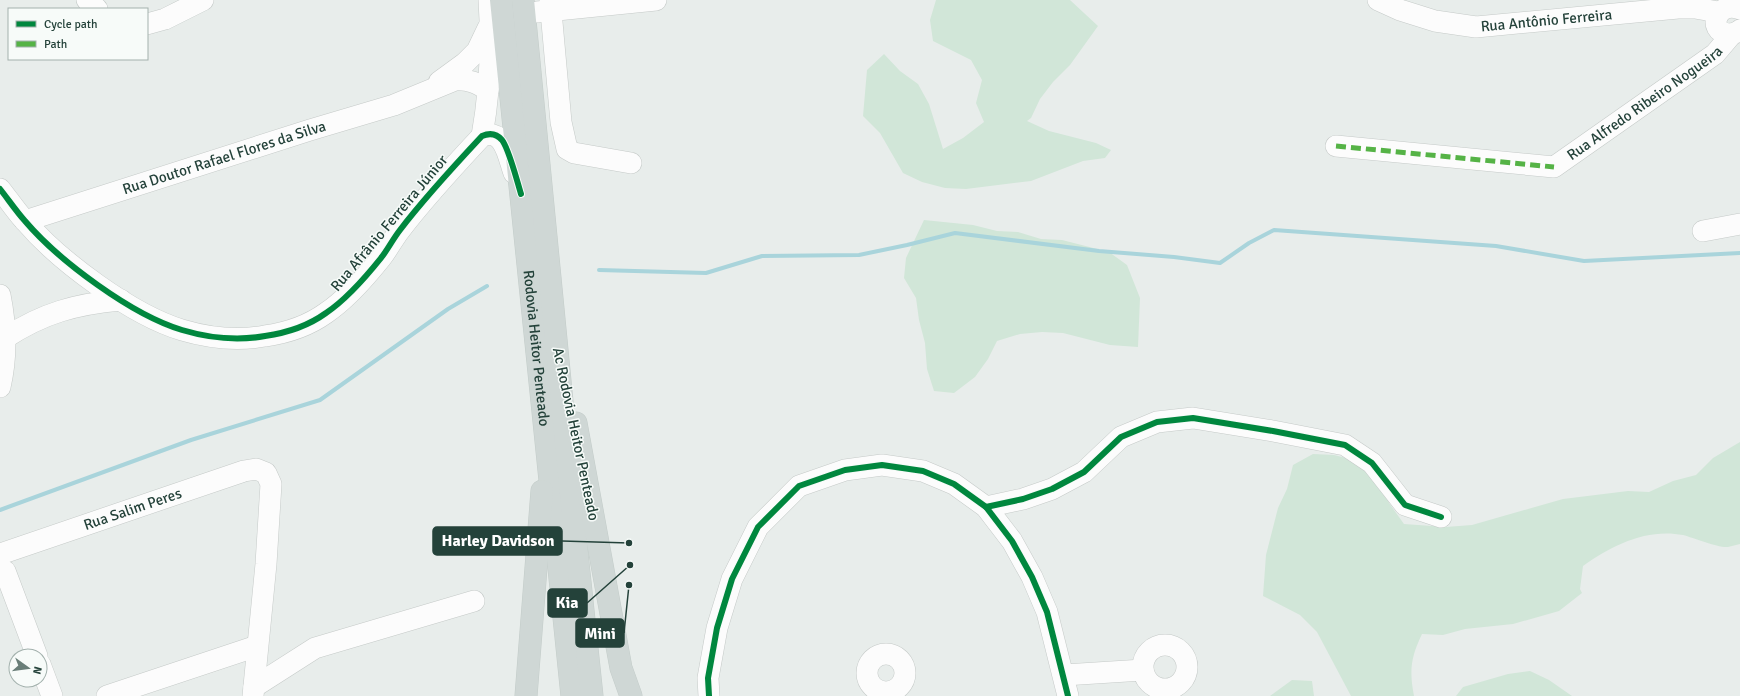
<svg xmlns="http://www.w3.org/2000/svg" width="1740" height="696" font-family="Signika,sans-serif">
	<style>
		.green { fill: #d1e6d8 }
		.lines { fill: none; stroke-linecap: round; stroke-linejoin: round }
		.stream { stroke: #a9d4db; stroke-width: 4 }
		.minor-casing { stroke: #c5cac8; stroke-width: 22 }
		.major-casing { stroke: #c3ccc9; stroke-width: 23 }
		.minor { stroke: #fcfcfc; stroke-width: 21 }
		.major { stroke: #cfd7d5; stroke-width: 22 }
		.quiet { stroke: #55b346; stroke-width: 5; stroke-dasharray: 10 5; stroke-linecap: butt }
		.cycleway-casing { stroke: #f7fbf9; stroke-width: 8 }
		.cycleway { stroke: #00873e; stroke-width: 6 }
		.labels { text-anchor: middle; stroke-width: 3; stroke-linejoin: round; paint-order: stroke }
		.street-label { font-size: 15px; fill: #24423a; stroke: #f7fbf9 }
		.leader { fill: none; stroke: #24423a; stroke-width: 1.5 }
		.callout-dot { fill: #24423a; stroke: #f7fbf9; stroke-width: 1.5 }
		.callout { fill: #24423a; stroke: #24423a; stroke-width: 1.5 }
		.callout-label { font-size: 16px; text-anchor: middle; font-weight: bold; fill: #fff }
	</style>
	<rect width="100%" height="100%" fill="#e8edeb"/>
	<g class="green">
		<path d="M936 0H1070L1098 26 1070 65 1053 82 1040 99 1031 118 1027 121 1049 131 1096 143 1111 150 1105 158 1083 161 1031 181 966 189 945 188 922 182 903 173 880 133 863 116 867 70 884 54 900 71 918 84 929 104 943 149 963 138 984 122 976 103 982 80 971 60 933 41 930 20Z"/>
		<path d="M924 220 973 225 997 231 1018 232 1041 239 1062 240 1109 252 1127 265 1140 298 1138 347 1110 345 1063 333 1042 332 1020 334 997 341 988 359 975 377 954 393 934 391 927 369 925 343 919 320 916 298 904 278 906 258Z"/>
		<path d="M1740 442V544C1736 545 1732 546 1728 547 1718 548 1694 538 1683 535 1647 528 1612 545 1583 566L1580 589 1582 593 1559 611 1513 624 1465 629 1443 635 1422 634C1411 657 1409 670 1414 696H1351L1317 632 1300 615 1263 596 1266 555 1278 508 1287 489 1293 465 1313 454 1334 455 1358 461 1382 480 1389 503 1404 524 1446 527 1472 525 1563 499 1628 491 1649 492 1673 481 1696 475 1713 458Z"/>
		<path d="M1530 671 1549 680 1572 696H1456L1463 687 1508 674Z"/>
		<path d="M1292 680 1312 681 1314 696H1270Z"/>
	</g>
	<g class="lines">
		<g class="stream">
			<path d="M599 270 706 273 762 256 859 255 907 245 955 233 1099 251 1174 257 1220 263 1249 243 1274 230 1496 246 1584 261 1740 253"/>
			<path d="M0 510 191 440 320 400 448 309 487 286"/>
		</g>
		<g class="minor-casing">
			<g id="minor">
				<path d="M87 0 97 9"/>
				<path d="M550 0 561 122 567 149 574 153 631 163"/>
				<path id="s1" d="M1378 0 1400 10 1435 21 1476 27 1678 8H1695L1718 12"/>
				<path d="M1740 9C1717 0 1706 31 1728 34 1733 34 1737 33 1740 30"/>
				<path d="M537 12 656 0"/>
				<path d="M147 24 165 19 203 0"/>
				<path d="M439 82 465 63 477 51 488 28"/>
				<path d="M482 136C490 91 492 45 489 0"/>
				<path id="s2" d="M1336 146 1554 167 1715 54 1732 34"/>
				<path d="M0 189C8 199 16 211 25 221 59 261 132 315 182 330 209 338 238 341 265 336 286 333 308 326 326 313 347 299 365 278 381 258 388 249 393 239 400 230 425 197 454 166 482 136 505 128 508 157 514 173"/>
				<path id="s3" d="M25 221 310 130 394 105 455 80C469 79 477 83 488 90"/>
				<path d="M1703 231 1740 224"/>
				<path d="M0 295C6 325 7 357 0 387"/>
				<path d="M5 338C43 313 76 304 121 300"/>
				<path d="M986 507 1023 499 1052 489 1084 472 1121 437 1157 422 1193 418 1273 431 1345 445 1372 463 1405 505 1441 517"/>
				<path id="s4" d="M0 554 244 471 256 469 266 473 271 484 266 564 253 696"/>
				<path d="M5 571 37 656"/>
				<circle cx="1165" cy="667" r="22"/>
				<circle cx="886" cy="673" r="19"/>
				<path d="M40 664 52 696"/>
				<path d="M1064 675 1143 670"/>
				<path d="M254 687 315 648 474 601"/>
				<path d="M107 696 257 646"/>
				<path d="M709 696 708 678 717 628 732 579 758 527 799 486 845 470 882 465 923 471 954 484 986 507 1012 541 1032 577 1047 612 1068 696"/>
			</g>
		</g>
		<g class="major-casing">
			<g id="major">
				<path id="s5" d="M501 0 572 696"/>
				<path d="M523 0 574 525 592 696"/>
				<path d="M576 423 621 668 631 696"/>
				<path d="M526 696 542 491"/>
			</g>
		</g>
		<use href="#minor" class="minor"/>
		<use href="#major" class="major"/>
		<path class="quiet" d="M1336 146 1554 167"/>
		<g class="cycleway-casing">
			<g id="cycleway">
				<path d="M0 189C8 199 16 211 25 221 59 261 132 315 182 330 209 338 238 341 265 336 286 333 308 326 326 313 347 299 365 278 381 258 388 249 393 239 400 230 425 197 454 166 482 136 489 133 496 133 502 140 509 149 517 181 521 194"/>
				<path d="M986 507 1023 499 1052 489 1084 472 1121 437 1157 422 1193 418 1273 431 1345 445 1372 463 1405 505 1441 517"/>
				<path d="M709 696 708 678 717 628 732 579 758 527 799 486 845 470 882 465 923 471 954 484 986 507 1012 541 1032 577 1047 612 1068 696"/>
			</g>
		</g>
		<use href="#cycleway" class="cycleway"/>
	</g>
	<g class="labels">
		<g class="street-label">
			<text dy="5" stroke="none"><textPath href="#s1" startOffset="173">Rua Antônio Ferreira</textPath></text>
			<text dy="5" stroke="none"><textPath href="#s2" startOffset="330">Rua Alfredo Ribeiro Nogueira</textPath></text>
			<text dy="5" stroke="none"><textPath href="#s3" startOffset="209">Rua Doutor Rafael Flores da Silva</textPath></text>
			<text transform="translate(389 223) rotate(-50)" y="5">Rua Afrânio Ferreira Júnior</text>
			<text dy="5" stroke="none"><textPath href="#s5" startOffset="350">Rodovia Heitor Penteado</textPath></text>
			<text transform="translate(576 434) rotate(78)" y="5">Ac Rodovia Heitor Penteado</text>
			<text dy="5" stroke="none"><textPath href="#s4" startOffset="140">Rua Salim Peres</textPath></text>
		</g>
	</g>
	<path class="leader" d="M629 543L562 541M630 565L587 603M629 585L624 633"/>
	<g class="callout-dot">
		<circle cx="629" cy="543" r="4"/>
		<circle cx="630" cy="565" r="4"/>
		<circle cx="629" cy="585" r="4"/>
	</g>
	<g class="callout">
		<rect x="433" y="527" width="129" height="28" rx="4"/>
		<rect x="548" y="589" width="39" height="28" rx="4"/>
		<rect x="576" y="619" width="48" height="28" rx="4"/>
	</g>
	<g class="callout-label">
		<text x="498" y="546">Harley Davidson</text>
		<text x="567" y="608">Kia</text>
		<text x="600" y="639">Mini</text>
	</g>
	<rect x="8" y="8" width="140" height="52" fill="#f7fbf9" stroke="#a3b1ad"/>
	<rect x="16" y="21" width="20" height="6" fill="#00873e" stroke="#a3b1ad"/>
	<text x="44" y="28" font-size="12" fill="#24423a">Cycle path</text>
	<rect x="16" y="41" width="20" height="6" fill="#55b346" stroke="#a3b1ad"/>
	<text x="44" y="48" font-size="12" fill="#24423a">Path</text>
	<g transform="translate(28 668) rotate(104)"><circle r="19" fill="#f7fbf9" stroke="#a3b1ad"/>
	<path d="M0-3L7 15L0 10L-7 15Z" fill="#697e78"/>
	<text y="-6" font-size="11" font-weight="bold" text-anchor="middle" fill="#24423a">N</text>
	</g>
</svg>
